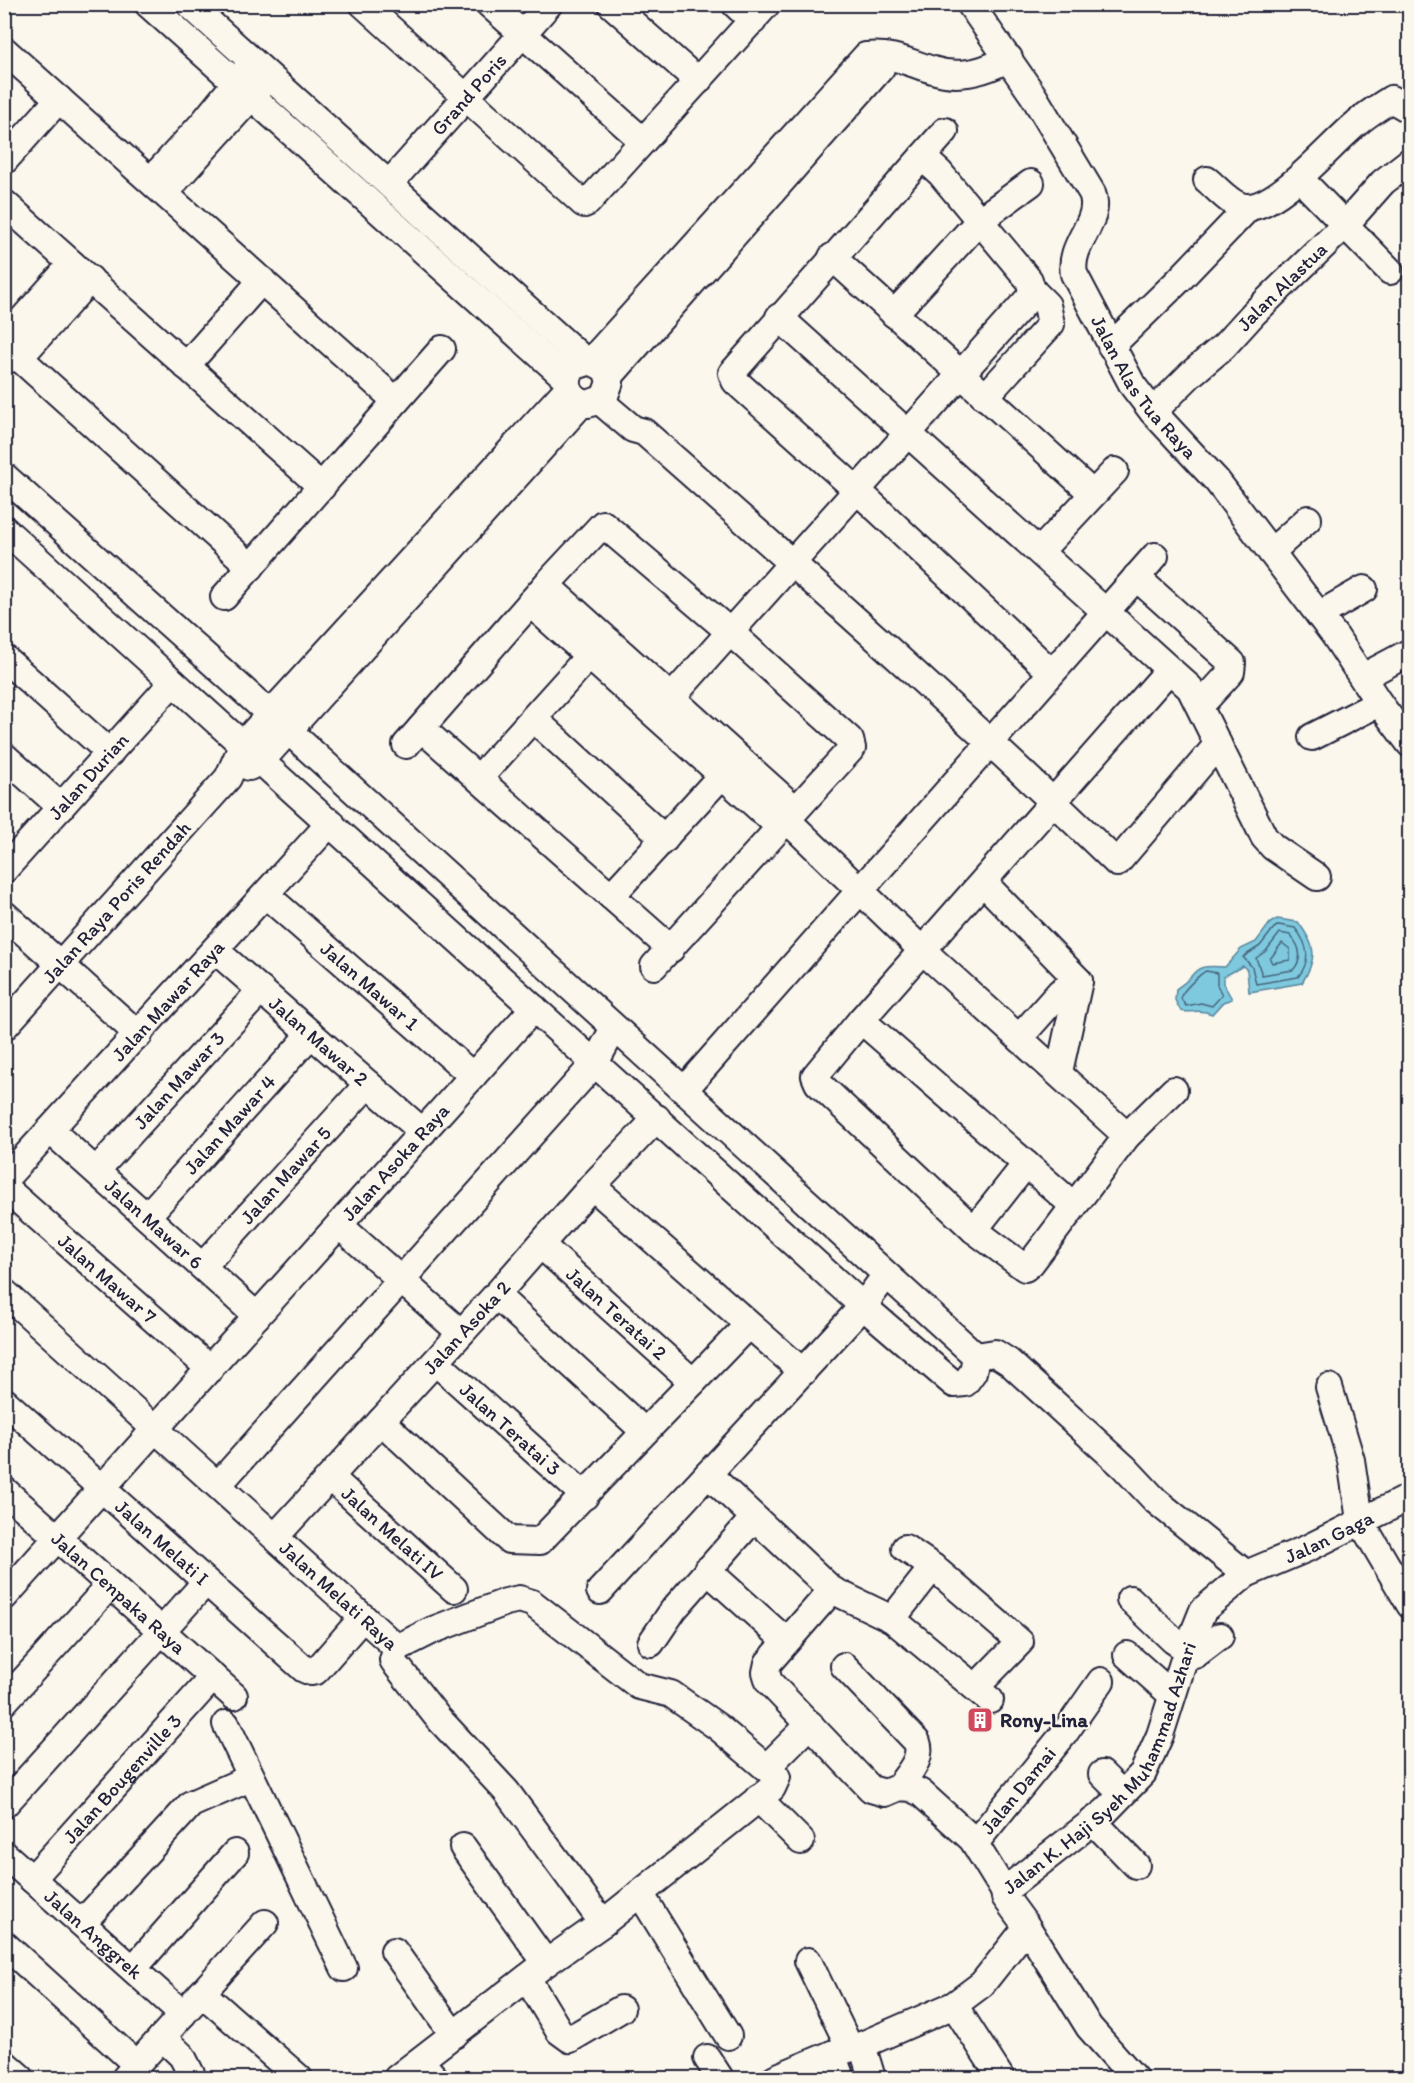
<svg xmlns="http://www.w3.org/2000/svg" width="1414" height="2083" font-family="Itim,sans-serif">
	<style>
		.water { fill: #7ec9de; stroke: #59869d; stroke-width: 1.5 }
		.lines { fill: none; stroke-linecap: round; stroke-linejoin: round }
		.shore { stroke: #47657c; stroke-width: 1.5 }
		.minor-casing { stroke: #22223b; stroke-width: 30 }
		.minor { stroke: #fbf7ec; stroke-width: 26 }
		.labels { text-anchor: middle; stroke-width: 4.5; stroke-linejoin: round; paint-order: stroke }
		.street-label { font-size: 20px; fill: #22223b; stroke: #fbf7ec }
		.poi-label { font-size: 20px; font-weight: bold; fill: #22223b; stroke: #fbf7ec; text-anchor: start }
	</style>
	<rect width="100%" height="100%" fill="#fbf7ec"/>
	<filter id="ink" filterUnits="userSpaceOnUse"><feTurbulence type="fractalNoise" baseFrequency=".0167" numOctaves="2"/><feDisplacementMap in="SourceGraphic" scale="12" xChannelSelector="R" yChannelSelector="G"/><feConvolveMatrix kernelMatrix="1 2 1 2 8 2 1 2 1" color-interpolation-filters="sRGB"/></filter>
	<g filter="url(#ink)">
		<path class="water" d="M1277 919 1298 922C1316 946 1318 957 1302 983L1249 992 1247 970 1243 966 1223 977V983L1232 999 1223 1002 1212 1014C1199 1008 1193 1014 1181 1011L1175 1000 1176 989C1201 973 1188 964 1225 967L1241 949 1256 942 1270 923Z"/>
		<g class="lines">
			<g class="shore">
				<path d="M1279 925 1295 928C1308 944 1312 960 1298 977L1256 984 1252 967 1243 957 1260 946 1274 928Z"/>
				<path d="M1280 933 1290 935C1300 946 1304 958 1293 970L1262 975 1256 958 1266 951Z"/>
				<path d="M1282 943 1290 949V960L1272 963 1270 959Z"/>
				<path d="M1206 971 1217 973V985L1222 995 1212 1006 1201 1003 1186 1006C1184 1003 1181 1000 1181 997 1181 992 1201 973 1206 971Z"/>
			</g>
			<g class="minor-casing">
				<g id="minor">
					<path d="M148 4 567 379"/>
					<path d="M189 4 585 361"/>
					<path d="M363 4 584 204 588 202 767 4"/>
					<path d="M489 4 643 141"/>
					<path d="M611 4 698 81"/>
					<path d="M735 4 753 21"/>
					<path id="s1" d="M970 4 1033 95 1092 193C1103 221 1068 243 1074 274L1133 386 1153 412 1217 481 1335 636 1379 703 1410 744"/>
					<path d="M4 50 396 401"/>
					<path d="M945 131 732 373 735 381 858 491 1051 672"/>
					<path d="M4 161 59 99"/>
					<path d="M151 180 203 123 247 69"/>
					<path d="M1207 180C1218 189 1233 208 1248 207 1280 206 1331 144 1357 123 1367 114 1379 107 1391 99L1410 110"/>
					<path id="s2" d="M389 184 549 4"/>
					<path d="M1310 189 1390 271"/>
					<path d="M165 192 263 84"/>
					<path d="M4 203 322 487"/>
					<path d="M832 257 1093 494"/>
					<path d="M894 314 980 220 1031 183"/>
					<path d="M779 317 1190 688 1264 837 1273 847 1317 877"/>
					<path d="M4 340 72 264"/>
					<path d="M4 344 251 567"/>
					<path d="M1111 346 1179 280 1248 208"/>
					<path d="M4 360 20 357 90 279"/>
					<path d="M591 361 606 369 610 382 604 398 588 404C569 401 562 383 573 367L591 361 866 56C893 53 909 63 933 70 959 79 986 71 1009 58"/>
					<path d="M186 366 262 280"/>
					<path d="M610 376 881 68 878 58"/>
					<path d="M985 397 1051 324 1047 305 1032 290"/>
					<path d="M600 401 633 429 644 432C804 573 964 714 1117 863L1218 744"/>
					<path id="s3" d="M1153 412 1191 374 1224 346 1254 313 1345 225 1383 182 1410 161"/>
					<path d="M4 476 270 714 976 1356"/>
					<path d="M4 529 863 1306 954 1384 965 1383 973 1372 976 1356"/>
					<path d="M1041 550 1115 471"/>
					<path d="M1271 552 1308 519"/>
					<path d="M1136 577 1232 663 1231 672 1200 706"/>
					<path d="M546 585 795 809"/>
					<path d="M224 597 442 349"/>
					<path d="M530 603 779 826"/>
					<path d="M1319 615 1364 589"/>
					<path d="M4 658 110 753"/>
					<path d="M1169 670 861 1020 815 1076 818 1083 974 1230 1025 1268 1031 1263 1127 1136 1174 1090"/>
					<path d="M1363 677 1410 652"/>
					<path d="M672 697 1029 298 1032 290 1029 280 940 173 922 157"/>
					<path d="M534 719 665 839"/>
					<path d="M421 728 671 949"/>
					<path d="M1312 737 1379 703"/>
					<path d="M406 745 546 585 603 524 730 632 850 740 852 748 654 966"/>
					<path d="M4 756 61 807"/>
					<path d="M249 767 262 760 582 403"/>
					<path d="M479 778 589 656"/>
					<path d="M786 819 923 951 1127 1136"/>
					<path id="s4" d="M4 870 173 682"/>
					<path d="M983 882 1079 981 1059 1072"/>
					<path id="s5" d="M266 895 473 1076"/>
					<path d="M611 896 722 775"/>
					<path d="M4 914 139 1035"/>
					<path id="s6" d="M215 950 423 1132"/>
					<path d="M861 1020 1073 1205"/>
					<path id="s7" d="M4 1027 228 778 243 744 568 388"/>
					<path d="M1020 1037 1060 992 1079 981"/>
					<path d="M684 1090 1155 556"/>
					<path id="s8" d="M50 1130 257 1316"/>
					<path id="s9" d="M96 1171 261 990"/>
					<path id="s10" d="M4 1180 331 822"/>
					<path d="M592 1186 803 1372"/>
					<path id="s11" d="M4 1187 210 1369"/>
					<path id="s12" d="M148 1215 311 1034"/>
					<path d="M340 1226 461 1333"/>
					<path d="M974 1230 1026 1164"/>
					<path id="s13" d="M541 1245 693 1382"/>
					<path id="s14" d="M203 1266 368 1084"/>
					<path id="s15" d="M4 1292 397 1648"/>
					<path d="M496 1295 644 1431"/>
					<path d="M976 1356 995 1353 1009 1362 1124 1467 1156 1501 1246 1574"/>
					<path id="s16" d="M436 1362 585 1496"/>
					<path d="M1329 1387 1351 1460 1360 1520 1410 1605"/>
					<path id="s17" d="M4 1401 304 1669 311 1672 316 1671 363 1617"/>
					<path d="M381 1421 509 1540 540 1541 748 1325"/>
					<path d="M708 1474 832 1590 892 1619 990 1700"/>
					<path id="s18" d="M330 1477 454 1589"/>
					<path d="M218 1485 595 1063 614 1028"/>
					<path id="s19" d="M4 1490 234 1696"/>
					<path id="s20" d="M275 1537 496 1295 592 1186 657 1118"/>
					<path d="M905 1548 933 1567 1020 1642 976 1687"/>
					<path d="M707 1570 786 1641"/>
					<path d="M832 1590 768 1663 766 1672 769 1682 871 1789 885 1793 899 1787 911 1788 921 1793 972 1839 1004 1891"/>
					<path d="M600 1591 863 1306 886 1275"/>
					<path id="s21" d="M4 1597 534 1008"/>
					<path d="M1130 1599 1173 1640 1195 1655 1220 1636"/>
					<path d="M892 1619 933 1567"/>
					<path d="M651 1643 674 1609 753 1519"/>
					<path d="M397 1648 433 1630 506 1602 519 1599 532 1603 639 1686 671 1694 718 1727 777 1777 772 1788 603 1923 546 1963 397 2078"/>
					<path d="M397 1648 393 1660 397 1666 438 1718 506 1791 603 1923"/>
					<path d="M1127 1655 1172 1695"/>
					<path d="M844 1666 917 1742C923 1759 909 1772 899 1787"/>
					<path d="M4 1702 110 1585"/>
					<path d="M226 1724 344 1968"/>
					<path d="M767 1767 810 1724"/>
					<path d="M1102 1774 1122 1794"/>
					<path d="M758 1798 801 1841"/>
					<path d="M4 1805 205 1583"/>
					<path d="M1093 1821 1136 1865"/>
					<path id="s22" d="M975 1843 1064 1734 1101 1681"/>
					<path d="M463 1847 546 1963"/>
					<path id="s23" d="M4 1854 183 2014"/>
					<path id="s24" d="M32 1879 213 1677"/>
					<path d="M640 1893 728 2036"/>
					<path d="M82 1923 191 1804 250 1778"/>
					<path d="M1027 1927 1089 2027 1134 2078"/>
					<path d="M4 1944 137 2065"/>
					<path d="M394 1951 454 2035"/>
					<path d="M808 1961 850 2048"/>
					<path d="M133 1969 235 1853"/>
					<path d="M527 1978 559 2031 570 2039 621 2009"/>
					<path d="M202 1993 299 2078"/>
					<path d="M954 2005 1001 2078"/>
					<path d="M162 2037 182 2056 193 2078"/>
					<path d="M862 2045 872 2078"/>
					<path d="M832 2054 841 2078"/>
					<path d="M707 2058 720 2078"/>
					<path d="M420 2061 435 2078"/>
					<path d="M4 2063 21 2078"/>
					<path d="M125 2078 265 1923"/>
					<path id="s25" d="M775 2078 832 2054 862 2045 954 2005 982 1984 1027 1927 1005 1897 1004 1891 1106 1811 1143 1773 1160 1735 1187 1650 1203 1610 1246 1574 1308 1548 1410 1497"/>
				</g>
			</g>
			<use href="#minor" class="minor"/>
		</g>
	</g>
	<defs>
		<g id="building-square" transform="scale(1.35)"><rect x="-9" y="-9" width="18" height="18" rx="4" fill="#d1495b" stroke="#fbf7ec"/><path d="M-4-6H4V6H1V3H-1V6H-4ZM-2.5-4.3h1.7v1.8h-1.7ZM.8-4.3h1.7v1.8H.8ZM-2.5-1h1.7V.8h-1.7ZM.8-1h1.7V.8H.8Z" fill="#fff"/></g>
	</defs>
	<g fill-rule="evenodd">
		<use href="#building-square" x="980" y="1720"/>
	</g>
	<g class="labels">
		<g class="street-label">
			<text dy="7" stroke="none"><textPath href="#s2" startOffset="120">Grand Poris</textPath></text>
			<text dy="7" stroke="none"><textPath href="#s3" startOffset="180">Jalan Alastua</textPath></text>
			<text dy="7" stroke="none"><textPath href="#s1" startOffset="444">Jalan Alas Tua Raya</textPath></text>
			<text dy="7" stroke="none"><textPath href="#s4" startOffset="126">Jalan Durian</textPath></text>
			<text dy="7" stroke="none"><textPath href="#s7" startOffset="168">Jalan Raya Poris Rendah</textPath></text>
			<text dy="7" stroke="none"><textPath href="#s5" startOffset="138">Jalan Mawar 1</textPath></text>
			<text dy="7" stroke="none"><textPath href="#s10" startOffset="243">Jalan Mawar Raya</textPath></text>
			<text dy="7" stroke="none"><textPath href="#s6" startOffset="138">Jalan Mawar 2</textPath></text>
			<text dy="7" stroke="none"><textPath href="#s9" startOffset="123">Jalan Mawar 3</textPath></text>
			<text dy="7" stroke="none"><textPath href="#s12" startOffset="122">Jalan Mawar 4</textPath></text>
			<text dy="7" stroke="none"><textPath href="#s21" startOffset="585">Jalan Asoka Raya</textPath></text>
			<text dy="7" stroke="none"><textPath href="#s14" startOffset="123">Jalan Mawar 5</textPath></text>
			<text dy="7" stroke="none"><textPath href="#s8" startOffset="140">Jalan Mawar 6</textPath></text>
			<text dy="7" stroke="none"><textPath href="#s11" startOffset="138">Jalan Mawar 7</textPath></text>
			<text dy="7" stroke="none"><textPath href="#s13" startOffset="102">Jalan Teratai 2</textPath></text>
			<text dy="7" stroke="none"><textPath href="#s20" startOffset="284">Jalan Asoka 2</textPath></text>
			<text dy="7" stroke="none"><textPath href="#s16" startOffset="100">Jalan Teratai 3</textPath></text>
			<text dy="7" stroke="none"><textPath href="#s18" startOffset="84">Jalan Melati IV</textPath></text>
			<text dy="7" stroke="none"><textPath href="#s25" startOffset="848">Jalan Gaga</textPath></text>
			<text dy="7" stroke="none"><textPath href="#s17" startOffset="212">Jalan Melati I</textPath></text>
			<text dy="7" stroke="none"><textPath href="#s15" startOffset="452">Jalan Melati Raya</textPath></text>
			<text dy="7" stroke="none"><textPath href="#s19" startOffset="154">Jalan Cenpaka Raya</textPath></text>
			<text dy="7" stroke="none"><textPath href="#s25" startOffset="506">Jalan K. Haji Syeh Muhammad Azhari</textPath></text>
			<text dy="7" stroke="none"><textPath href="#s24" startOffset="135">Jalan Bougenville 3</textPath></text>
			<text dy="7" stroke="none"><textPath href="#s22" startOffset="68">Jalan Damai</textPath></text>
			<text dy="7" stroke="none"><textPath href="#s23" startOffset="120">Jalan Anggrek</textPath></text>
		</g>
		<g class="poi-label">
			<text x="1000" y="1727">Rony-Lina</text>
		</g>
	</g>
	<rect width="1414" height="2083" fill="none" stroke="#fbf7ec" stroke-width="24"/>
	<rect x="12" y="12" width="1390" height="2059" fill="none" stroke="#22223b" stroke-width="2" filter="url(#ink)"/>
</svg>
